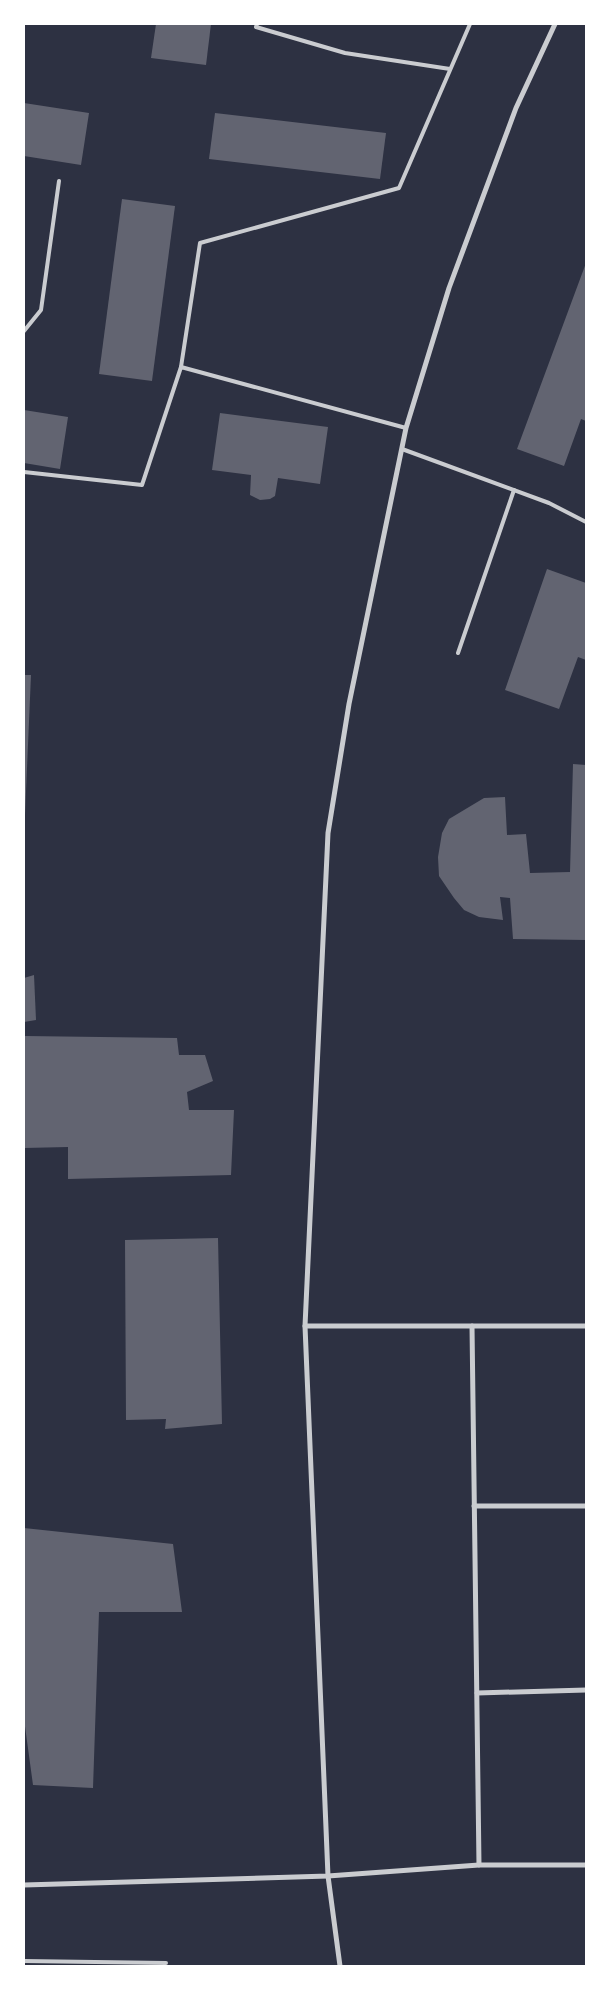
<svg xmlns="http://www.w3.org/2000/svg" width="610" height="1990" font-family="Ubuntu,sans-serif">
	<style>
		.building { fill: #626471 }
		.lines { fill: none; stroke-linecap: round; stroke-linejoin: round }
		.service { stroke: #caccd0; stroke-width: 4 }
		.minor { stroke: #caccd0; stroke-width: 5 }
	</style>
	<rect width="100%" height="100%" fill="#2d3142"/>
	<g class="building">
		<path d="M156 24H211L206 65 151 58Z"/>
		<path d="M24 103 89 113 81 165 24 156Z"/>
		<path d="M215 113 386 133 380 179 209 159Z"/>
		<path d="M122 199 175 206 152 381 99 374Z"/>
		<path d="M586 263V421L581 419 564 466 517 449Z"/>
		<path d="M24 410 68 417 60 469 24 463Z"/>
		<path d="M220 413 328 427 320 484 278 478 275 496 270 499 260 500 250 495 251 475 212 470Z"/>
		<path d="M547 569 586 583 585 638 586 639V660L578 657 559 709 505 690Z"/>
		<path d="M24 675H31L25 815H24Z"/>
		<path d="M573 764 586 765V940L513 939 510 898 500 897 503 920 479 917 464 910 454 898 439 876 438 857 442 833 449 819 484 798 505 797 507 835 526 834 530 873 570 872Z"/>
		<path d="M34 975 36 1020 24 1022V978Z"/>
		<path d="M25 1036 177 1038 179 1055H205L213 1081 187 1092 189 1110H234L231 1175 68 1179V1147L24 1148Z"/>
		<path d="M218 1238 222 1424 165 1429 166 1419 126 1420 125 1240Z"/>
		<path d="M24 1528 173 1544 182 1612H99L93 1788 33 1785 24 1719Z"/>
	</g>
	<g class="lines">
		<g class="service">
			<path d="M257 24 256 27 345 53 450 69"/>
			<path d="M24 331 41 310 59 181"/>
			<path d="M181 367 200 243 399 188 470 24"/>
			<path d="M402 449 549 503 586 522"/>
			<path d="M24 472 142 485 181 367 406 428"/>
			<path d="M458 653 514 490"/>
			<path d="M24 1961 166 1963"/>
		</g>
		<g class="minor">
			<path d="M305 1326H586"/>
			<path d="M472 1326 479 1865"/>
			<path d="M474 1506H586"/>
			<path d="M477 1693 586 1690"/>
			<path d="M24 1885 328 1876 479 1865H586"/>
			<path d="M340 1966 328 1876 305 1326 328 833 349 704 406 428 449 288 516 108 555 24"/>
		</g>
	</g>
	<rect width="610" height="1990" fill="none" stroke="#ffffff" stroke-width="50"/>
</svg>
